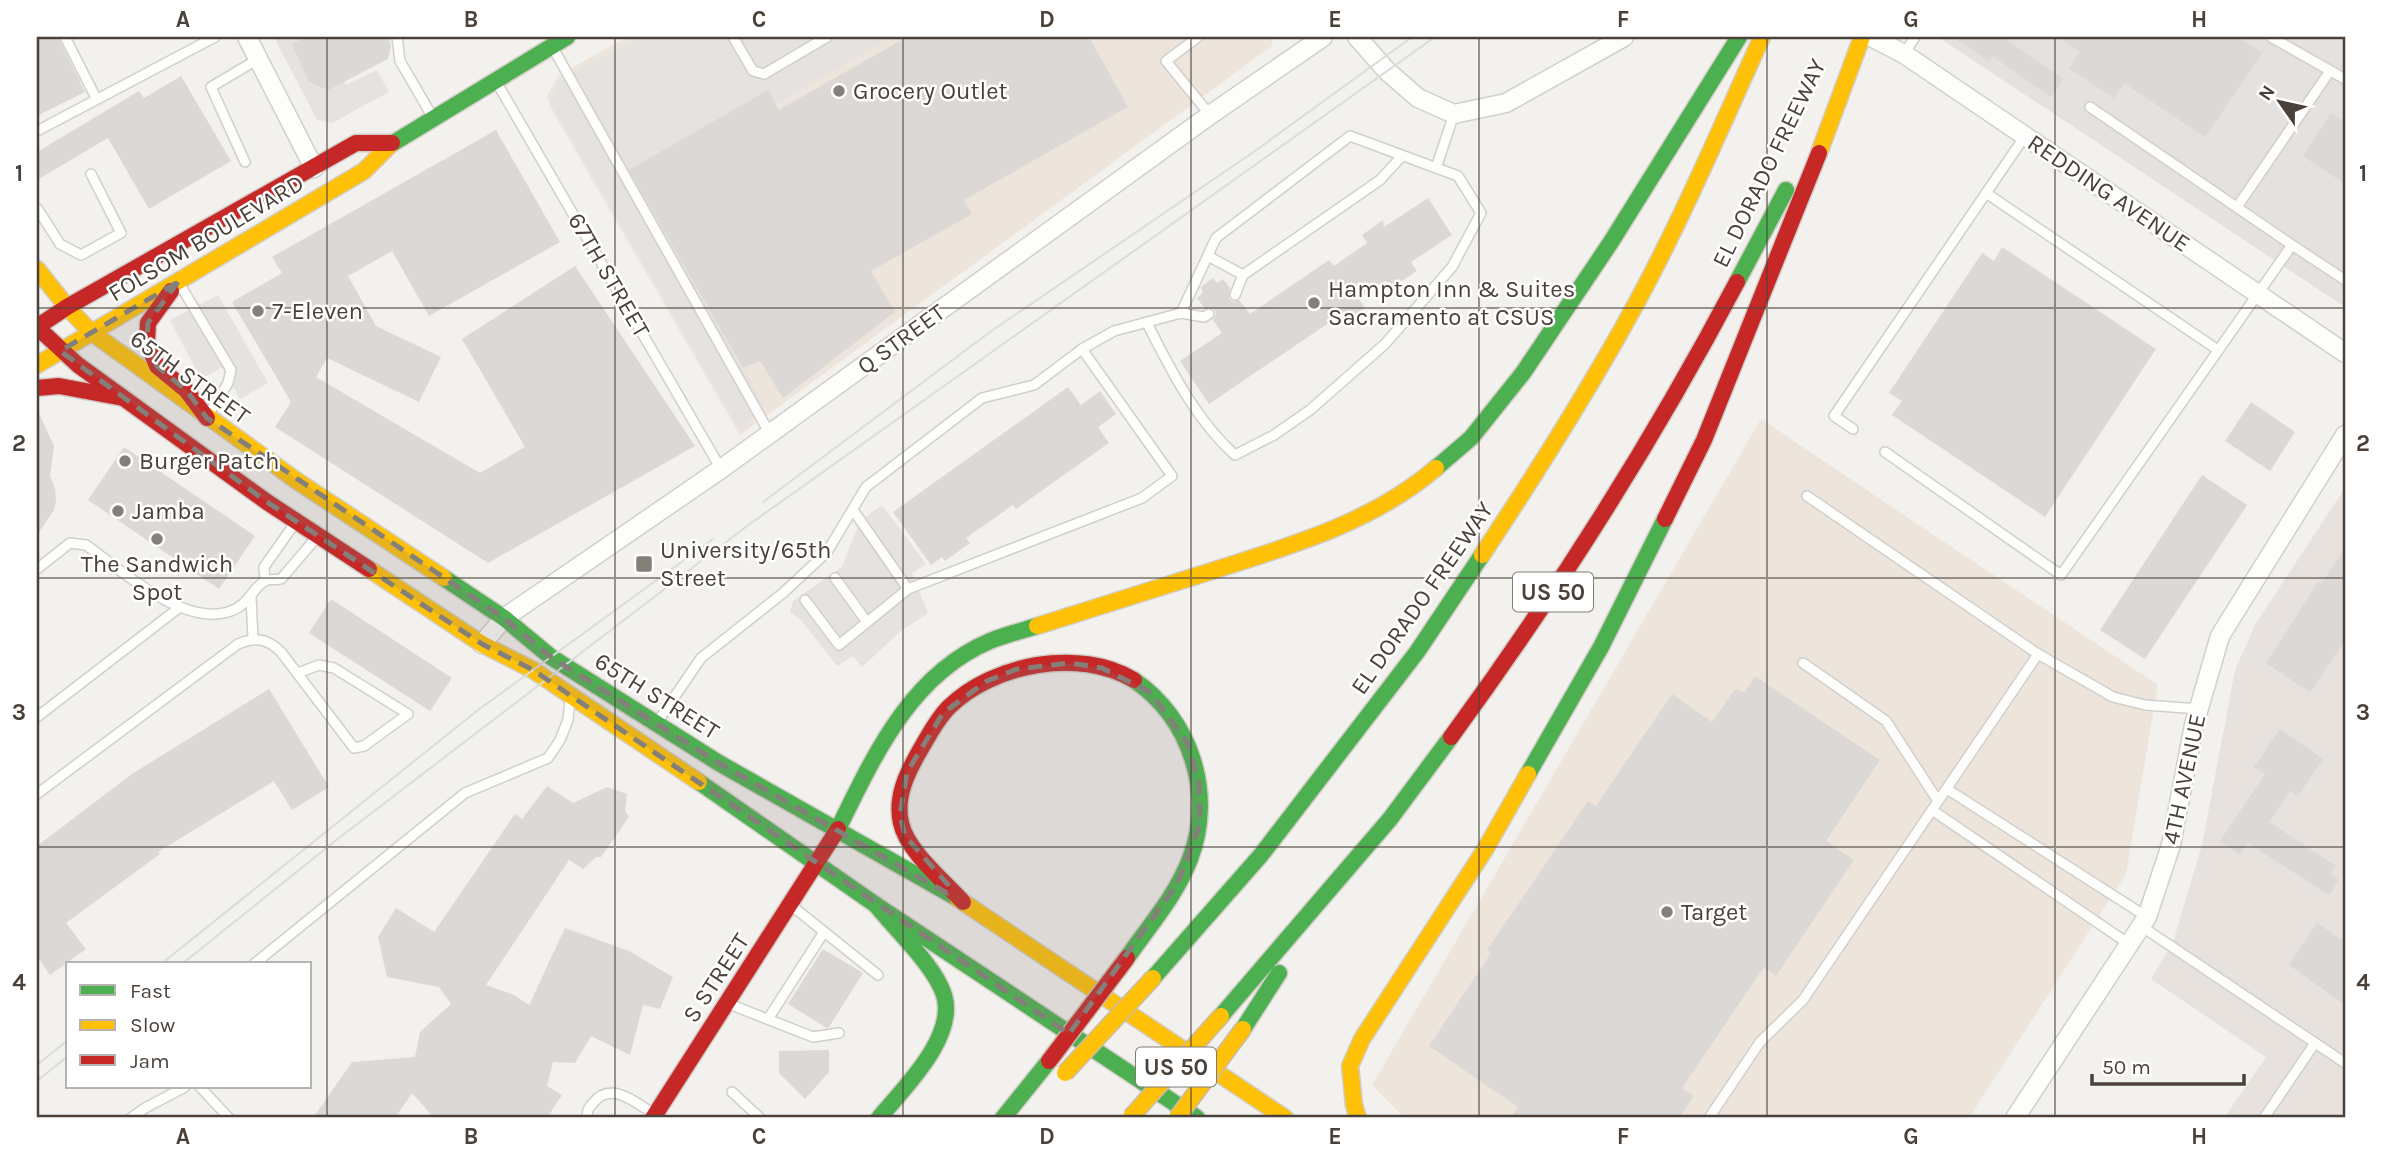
<svg xmlns="http://www.w3.org/2000/svg" width="2382" height="1155" font-family="Karla,sans-serif">
	<style>
		.residential { fill: #e7e2dd }
		.commercial { fill: #ede5dc }
		.industrial { fill: #e5e1de }
		.parking { fill: #e5e2df }
		.building { fill: #dbd8d5 }
		.lines { fill: none; stroke-linecap: round; stroke-linejoin: round }
		.lane-casing { stroke: #d1cfcc; stroke-width: 12 }
		.street-casing { stroke: #d1cfcc; stroke-width: 21 }
		.fast-casing { stroke: #d2cdc6; stroke-width: 19 }
		.slow-casing { stroke: #d2cdc6; stroke-width: 19 }
		.jam-casing { stroke: #d2cdc6; stroke-width: 19 }
		.lane { stroke: #fdfdfc; stroke-width: 9 }
		.street { stroke: #fdfdfc; stroke-width: 18 }
		.fast { stroke: #4caf50; stroke-width: 16 }
		.slow { stroke: #ffc107; stroke-width: 16 }
		.jam { stroke: #c62828; stroke-width: 16 }
		.tram { stroke: #dbdbda; stroke-width: 2 }
		.slow-bridge-casing { stroke: #c9bcab; stroke-width: 19; stroke-linecap: butt }
		.jam-bridge-casing { stroke: #c9bcab; stroke-width: 19; stroke-linecap: butt }
		.slow-bridge { stroke: #ffc107; stroke-width: 16 }
		.jam-bridge { stroke: #c62828; stroke-width: 16 }
		.marked { fill: #857f79; fill-opacity: 0.2; stroke: #857f79; stroke-width: 5; stroke-dasharray: 14 9; stroke-linejoin: round }
		.grid { fill: none; stroke: #4a423a; stroke-width: 2; stroke-opacity: 0.55 }
		.poi-dot { fill: #857f79; stroke: #fff; stroke-width: 2.5 }
		.labels { text-anchor: middle; stroke-width: 5; stroke-linejoin: round; paint-order: stroke }
		.shield { fill: #fff; stroke: #807b75; stroke-width: 2 }
		.shield-label { font-size: 23px; font-weight: bold; fill: #4a423a }
		.poi-label { font-size: 24px; fill: #4a423a; stroke: #fff; text-anchor: start }
		.street-label { font-size: 24px; fill: #4a423a; stroke: #fff }
		.neatline { fill: none; stroke: #4a423a; stroke-width: 2.5 }
		.grid-label { font-size: 23px; text-anchor: middle; font-weight: bold; fill: #4a423a }
	</style>
	<rect width="100%" height="100%" fill="#f3f1ee"/>
	<path class="residential" d="M2345 488V1118H2224L2266 1057 2151 979 2173 942 2202 845 2235 670 2256 623Z"/>
	<g class="commercial">
		<path d="M627 37H1273L1272 46 740 435 550 107 547 96 556 79 561 74Z"/>
		<path d="M1761 419 2158 685 2126 874 1969 1118H1405L1372 1085Z"/>
	</g>
	<path class="industrial" d="M1938 37H2345V307Z"/>
	<g class="parking">
		<path d="M274 37H326L334 52 332 61 346 85 377 70 389 92 332 123 317 120Z"/>
		<path d="M641 37H891L776 104 768 90 629 170 766 407 739 429 550 102 557 81Z"/>
		<path d="M218 295 268 383 240 399 222 367 201 379 170 320Z"/>
		<path d="M882 505 926 564 912 573 928 613 901 631 862 667 853 656 837 666 801 620 790 612 793 601 842 567 860 521Z"/>
	</g>
	<g class="building">
		<path d="M37 37H58L85 92 37 116Z"/>
		<path d="M306 37H388L391 46 388 59 328 90 309 82 292 44Z"/>
		<path d="M907 37H1089L1128 107 964 200 972 214 871 271 895 312 783 398 760 361 743 368 629 170 768 90 779 110Z"/>
		<path d="M1954 37H2003L2063 79 2051 97 1992 56 1989 61Z"/>
		<path d="M2058 37H2238L2262 53 2205 137 2124 83 2114 98 2069 68 2080 52Z"/>
		<path d="M181 76 231 161 149 209 108 138 37 180V152L139 91 144 98Z"/>
		<path d="M2331 113 2345 122V184L2303 156Z"/>
		<path d="M496 130 560 242 429 316 392 251 348 276 376 326 441 357 419 402 327 358 316 377 480 473 525 447 462 339 575 266 695 446 488 563 275 427 291 402 232 302 282 273 272 257Z"/>
		<path d="M1428 198 1452 235 1411 262 1417 271 1394 286 1385 281 1359 299 1365 308 1340 325 1336 318 1209 404 1180 361 1222 333 1213 320 1216 315 1215 310 1210 307 1205 309 1197 298 1203 293 1201 287 1213 278 1217 283 1223 279 1230 288 1229 299 1233 302 1239 300 1250 314 1329 260 1334 266 1367 243 1362 235 1383 220 1384 227Z"/>
		<path d="M2002 247 2156 349 2045 517 1892 415 1902 401 1889 393 1982 253 1994 261Z"/>
		<path d="M1068 387 1081 405 1100 391 1116 414 1098 427 1109 443 1016 509 1013 505 966 538 970 543 945 561 942 557 931 565 893 512Z"/>
		<path d="M2251 402 2295 432 2270 471 2225 441Z"/>
		<path d="M37 409 54 446 50 476 55 488 56 501 54 510 37 535Z"/>
		<path d="M124 447 255 536 219 589 88 500Z"/>
		<path d="M2202 475 2247 505 2145 659 2100 630Z"/>
		<path d="M2345 548V641L2310 692 2266 663 2318 582 2321 584Z"/>
		<path d="M331 599 452 678 430 711 309 633Z"/>
		<path d="M1755 676 1880 760 1826 841 1854 860 1776 976 1764 967 1682 1088 1694 1096 1679 1118H1511L1518 1107 1429 1046 1491 953 1487 950 1588 801 1596 806 1672 694 1712 722 1735 689 1745 692Z"/>
		<path d="M269 689 329 787 292 810 274 781 158 852 160 854 66 923 86 949 50 975 37 956V846L132 774Z"/>
		<path d="M2280 729 2323 759 2298 796 2290 791 2269 822 2336 866 2331 875 2339 880 2329 895 2248 843 2240 854 2220 841 2265 774 2254 767Z"/>
		<path d="M547 786 573 803 607 787 627 794 625 811 629 817 601 857H596L583 869 569 860 486 985 514 995 529 1005 565 928 629 951 673 977 660 1009 643 1005 630 1055 591 1036 575 1063 553 1062 547 1086 562 1095 547 1118H434L412 1093 395 1118H313L352 1062 415 1057 420 1032 451 1004 439 987 387 977 378 937 396 908 434 932 515 814 522 819Z"/>
		<path d="M2317 923 2345 942V1005L2289 965Z"/>
		<path d="M823 949 863 973 829 1027 827 1028 788 1004Z"/>
		<path d="M829 1050V1072L805 1099 779 1073V1051Z"/>
	</g>
	<g class="lines">
		<g class="lane-casing">
			<g id="lane">
				<path d="M65 37 96 98"/>
				<path d="M397 37 400 61 432 116"/>
				<path d="M733 37 753 71 764 74 827 37"/>
				<path d="M1198 37 1166 61 1210 115"/>
				<path d="M2271 37 2345 79"/>
				<path d="M553 48 770 434"/>
				<path d="M1904 54 1915 37"/>
				<path d="M497 83 721 469"/>
				<path d="M37 131 215 37"/>
				<path d="M245 162 211 87 258 59"/>
				<path d="M1436 168 1454 114"/>
				<path d="M1986 193 2218 350"/>
				<path d="M2237 207 2330 71"/>
				<path d="M37 208 60 244 81 255 121 233 91 174"/>
				<path d="M2292 245 2345 280"/>
				<path d="M1208 256 1243 275 1380 180 1402 156"/>
				<path d="M179 283 231 370 228 383 209 414"/>
				<path d="M1235 295 1243 275"/>
				<path d="M1181 313 1204 317 1209 314"/>
				<path d="M1853 429 1834 416 2025 136"/>
				<path d="M1885 452 2061 575 2292 245 2090 107"/>
				<path d="M1807 496 2038 654 2113 697 2145 705 2199 709"/>
				<path d="M853 510 908 589"/>
				<path d="M37 569 70 543 86 545C121 570 182 626 228 612 249 606 252 588 265 581 268 579 277 580 281 579L317 537"/>
				<path d="M835 578 867 622"/>
				<path d="M265 581 264 567 295 523"/>
				<path d="M251 598 253 638"/>
				<path d="M805 600 839 645 908 589 1142 498 1172 476 1082 349"/>
				<path d="M1803 663 1886 721 1938 801"/>
				<path d="M37 717 180 607"/>
				<path d="M658 721 701 658 783 593 827 552 866 487 982 398 1034 385 1082 349 1114 331 1181 313 1216 238 1350 136 1458 176 1481 213 1452 267 1385 344 1310 410 1274 435 1235 455C1196 420 1170 369 1147 323"/>
				<path d="M1947 789 2147 917"/>
				<path d="M37 794 238 644C255 637 267 638 281 652L354 748 364 746 408 714 334 668 319 665 298 673"/>
				<path d="M1932 810 2129 944"/>
				<path d="M792 906 878 975"/>
				<path d="M2141 926 2345 1063"/>
				<path d="M254 964 465 793 548 758 560 740 568 720 570 700"/>
				<path d="M729 1004 813 1037 839 1033"/>
				<path d="M768 1019 824 932"/>
				<path d="M200 1087 229 1118"/>
				<path d="M732 1092 759 1117"/>
				<path d="M131 1118 145 1108 185 1087"/>
				<path d="M587 1118C587 1111 588 1108 593 1103 611 1080 636 1103 654 1114"/>
				<path d="M1709 1118 1760 1042 1803 1000 2038 654"/>
				<path d="M2264 1118 2315 1043"/>
			</g>
		</g>
		<g class="street-casing">
			<g id="street">
				<path d="M247 37 314 168"/>
				<path d="M1357 37 1387 71 1418 98 1454 114 1506 103 1624 37"/>
				<path d="M1871 37 1904 54 2345 353"/>
				<path d="M482 644 504 618 721 469 1210 115 1323 37"/>
				<path d="M2015 1118 2147 917 2171 845 2194 725 2220 636 2345 435"/>
			</g>
		</g>
		<g class="fast-casing">
			<g id="fast">
				<path d="M390 145 567 37"/>
				<path d="M1737 282 1786 190"/>
				<path d="M1436 468 1471 438 1523 373 1611 242 1739 37"/>
				<path d="M444 578 504 618 551 657 719 763 957 898"/>
				<path d="M1528 774 1601 647 1665 519"/>
				<path d="M699 782 876 905 1197 1118"/>
				<path d="M838 829C874 756 910 675 990 641 1005 635 1021 631 1037 626"/>
				<path d="M876 905C895 929 935 966 944 995 957 1037 904 1088 879 1118"/>
				<path d="M1127 958C1149 926 1176 896 1190 859 1215 794 1191 719 1134 680"/>
				<path d="M1153 978 1261 855 1417 652 1482 555"/>
				<path d="M1221 1016 1390 819 1451 737"/>
				<path d="M1243 1029 1279 973"/>
				<path d="M1003 1118 1049 1061"/>
			</g>
		</g>
		<g class="slow-casing">
			<g id="slow">
				<path d="M1819 153 1862 37"/>
				<path d="M37 269 67 307 91 332 297 481 444 578"/>
				<path d="M37 365 364 171 390 145"/>
				<path d="M1482 555C1535 475 1586 395 1632 311 1681 222 1720 129 1762 37"/>
				<path d="M369 569 482 644 533 670 699 782"/>
				<path d="M1037 626C1096 608 1155 589 1215 570 1293 545 1373 522 1436 468"/>
				<path d="M957 898 1285 1118"/>
				<path d="M1358 1118 1354 1105 1350 1066 1362 1039 1486 848 1528 774"/>
			</g>
		</g>
		<g class="jam-casing">
			<g id="jam">
				<path d="M171 291 148 323 147 342 157 366 186 390 207 418"/>
				<path d="M37 327 78 365 267 502 369 569"/>
				<path d="M37 327 67 307 356 143H392"/>
				<path d="M37 388 59 386 123 398"/>
				<path d="M1665 519 1704 440 1819 153"/>
				<path d="M1451 737C1557 592 1653 441 1737 282"/>
				<path d="M963 902C944 881 907 851 901 823 895 797 907 773 919 752 928 737 936 720 949 707 993 664 1079 647 1134 680"/>
				<path d="M653 1118 838 829"/>
			</g>
		</g>
		<use href="#lane" class="lane"/>
		<use href="#street" class="street"/>
		<use href="#fast" class="fast"/>
		<use href="#slow" class="slow"/>
		<use href="#jam" class="jam"/>
		<g class="tram">
			<path d="M763 502 990 332 1255 151 1412 37"/>
			<path d="M161 964 478 710 713 539"/>
			<path d="M182 964 335 841 747 526 1435 37"/>
			<path d="M37 1065 68 1040"/>
			<path d="M37 1081 68 1056"/>
		</g>
		<g class="slow-bridge-casing">
			<g id="slow-bridge">
				<path d="M1065 1073 1153 978"/>
				<path d="M1131 1117 1221 1016"/>
				<path d="M1177 1118 1243 1029"/>
			</g>
		</g>
		<g class="jam-bridge-casing">
			<path id="jam-bridge" d="M1049 1061 1127 958"/>
		</g>
		<use href="#slow-bridge" class="slow-bridge"/>
		<use href="#jam-bridge" class="jam-bridge"/>
	</g>
	<path class="marked" d="M178 282 148 323 147 342 157 366 186 390 207 418 504 618 551 657 719 763 947 893 951 888 905 836 900 815 907 772 943 713 987 681 1017 669 1070 663 1102 668 1150 692 1187 742 1199 782 1200 824 1178 883 1069 1034 533 670 482 644 267 502 60 351Z"/>
	<path class="grid" d="M327 37V1118M615 37V1118M903 37V1118M1191 37V1118M1479 37V1118M1767 37V1118M2055 37V1118M37 308H2345M37 578H2345M37 847H2345"/>
	<g class="poi-dot">
		<circle cx="839" cy="91" r="7"/>
		<circle cx="1314" cy="303" r="7"/>
		<circle cx="258" cy="311" r="7"/>
		<circle cx="125" cy="461" r="7"/>
		<circle cx="118" cy="511" r="7"/>
		<circle cx="157" cy="539" r="7"/>
		<rect x="635" y="555" width="18" height="18" rx="3.5"/>
		<circle cx="1667" cy="912" r="7"/>
	</g>
	<g class="labels">
		<g class="shield">
			<rect x="1513" y="572.5" width="80" height="39" rx="5"/>
			<rect x="1136" y="1047.5" width="80" height="39" rx="5"/>
		</g>
		<g class="shield-label">
			<text x="1553" y="600">US 50</text>
			<text x="1176" y="1075">US 50</text>
		</g>
		<g class="poi-label">
			<text x="853" y="99">Grocery Outlet</text>
			<text x="1328" y="297">Hampton Inn &amp; Suites<tspan x="1328" dy="28">Sacramento at CSUS</tspan></text>
			<text x="272" y="319">7-Eleven</text>
			<text x="139" y="469">Burger Patch</text>
			<text x="132" y="519">Jamba</text>
			<text x="660" y="558">University/65th<tspan x="660" dy="28">Street</tspan></text>
			<text x="157" y="572" text-anchor="middle">The Sandwich<tspan x="157" dy="28">Spot</tspan></text>
			<text x="1681" y="920">Target</text>
		</g>
		<g class="street-label">
			<text transform="translate(1769 163) rotate(-64)" y="8">EL DORADO FREEWAY</text>
			<text transform="translate(2109 193) rotate(34)" y="8">REDDING AVENUE</text>
			<text transform="translate(206 238) rotate(-31)" y="8">FOLSOM BOULEVARD</text>
			<text transform="translate(609 275) rotate(60)" y="8">67TH STREET</text>
			<text transform="translate(901 339) rotate(-36)" y="8">Q STREET</text>
			<text transform="translate(190 377) rotate(36)" y="8">65TH STREET</text>
			<text transform="translate(1422 598) rotate(-55)" y="8">EL DORADO FREEWAY</text>
			<text transform="translate(657 696) rotate(32)" y="8">65TH STREET</text>
			<text transform="translate(2184 779) rotate(-78)" y="8">4TH AVENUE</text>
			<text transform="translate(716 978) rotate(-57)" y="8">S STREET</text>
		</g>
	</g>
	<rect width="2382" height="1155" fill="none" stroke="#ffffff" stroke-width="77"/>
	<rect x="66" y="962" width="245" height="126" fill="#ffffff" stroke="#b7b3b0" stroke-width="2"/>
	<rect x="80" y="985" width="35" height="10" fill="#4caf50" stroke="#b7b3b0" stroke-width="2"/>
	<text x="130" y="998" font-size="21" fill="#4a423a">Fast</text>
	<rect x="80" y="1020" width="35" height="10" fill="#ffc107" stroke="#b7b3b0" stroke-width="2"/>
	<text x="130" y="1032" font-size="21" fill="#4a423a">Slow</text>
	<rect x="80" y="1055" width="35" height="10" fill="#c62828" stroke="#b7b3b0" stroke-width="2"/>
	<text x="130" y="1068" font-size="21" fill="#4a423a">Jam</text>
	<g transform="translate(2280 102) rotate(304)" stroke="#ffffff" stroke-width="5" paint-order="stroke">
	<path d="M0-5L12 26L0 18L-12 26Z" fill="#4a423a"/>
	<text y="-10" font-size="19" font-weight="bold" text-anchor="middle" fill="#4a423a">N</text>
	</g>
	<path d="M2092 1074v10h152v-10" fill="none" stroke="#4a423a" stroke-width="3.5"/>
	<text x="2102" y="1074" font-size="21" fill="#4a423a" stroke="#ffffff" stroke-width="5" paint-order="stroke">50 m</text>
	<rect x="38" y="38" width="2306" height="1078" class="neatline"/>
	<g class="grid-label">
		<text x="183" y="27">A</text>
		<text x="471" y="27">B</text>
		<text x="759" y="27">C</text>
		<text x="1047" y="27">D</text>
		<text x="1335" y="27">E</text>
		<text x="1623" y="27">F</text>
		<text x="1911" y="27">G</text>
		<text x="2199" y="27">H</text>
		<text x="19" y="181">1</text>
		<text x="2363" y="181">1</text>
		<text x="19" y="451">2</text>
		<text x="2363" y="451">2</text>
		<text x="19" y="720">3</text>
		<text x="2363" y="720">3</text>
		<text x="19" y="990">4</text>
		<text x="2363" y="990">4</text>
		<text x="183" y="1144">A</text>
		<text x="471" y="1144">B</text>
		<text x="759" y="1144">C</text>
		<text x="1047" y="1144">D</text>
		<text x="1335" y="1144">E</text>
		<text x="1623" y="1144">F</text>
		<text x="1911" y="1144">G</text>
		<text x="2199" y="1144">H</text>
	</g>
</svg>
